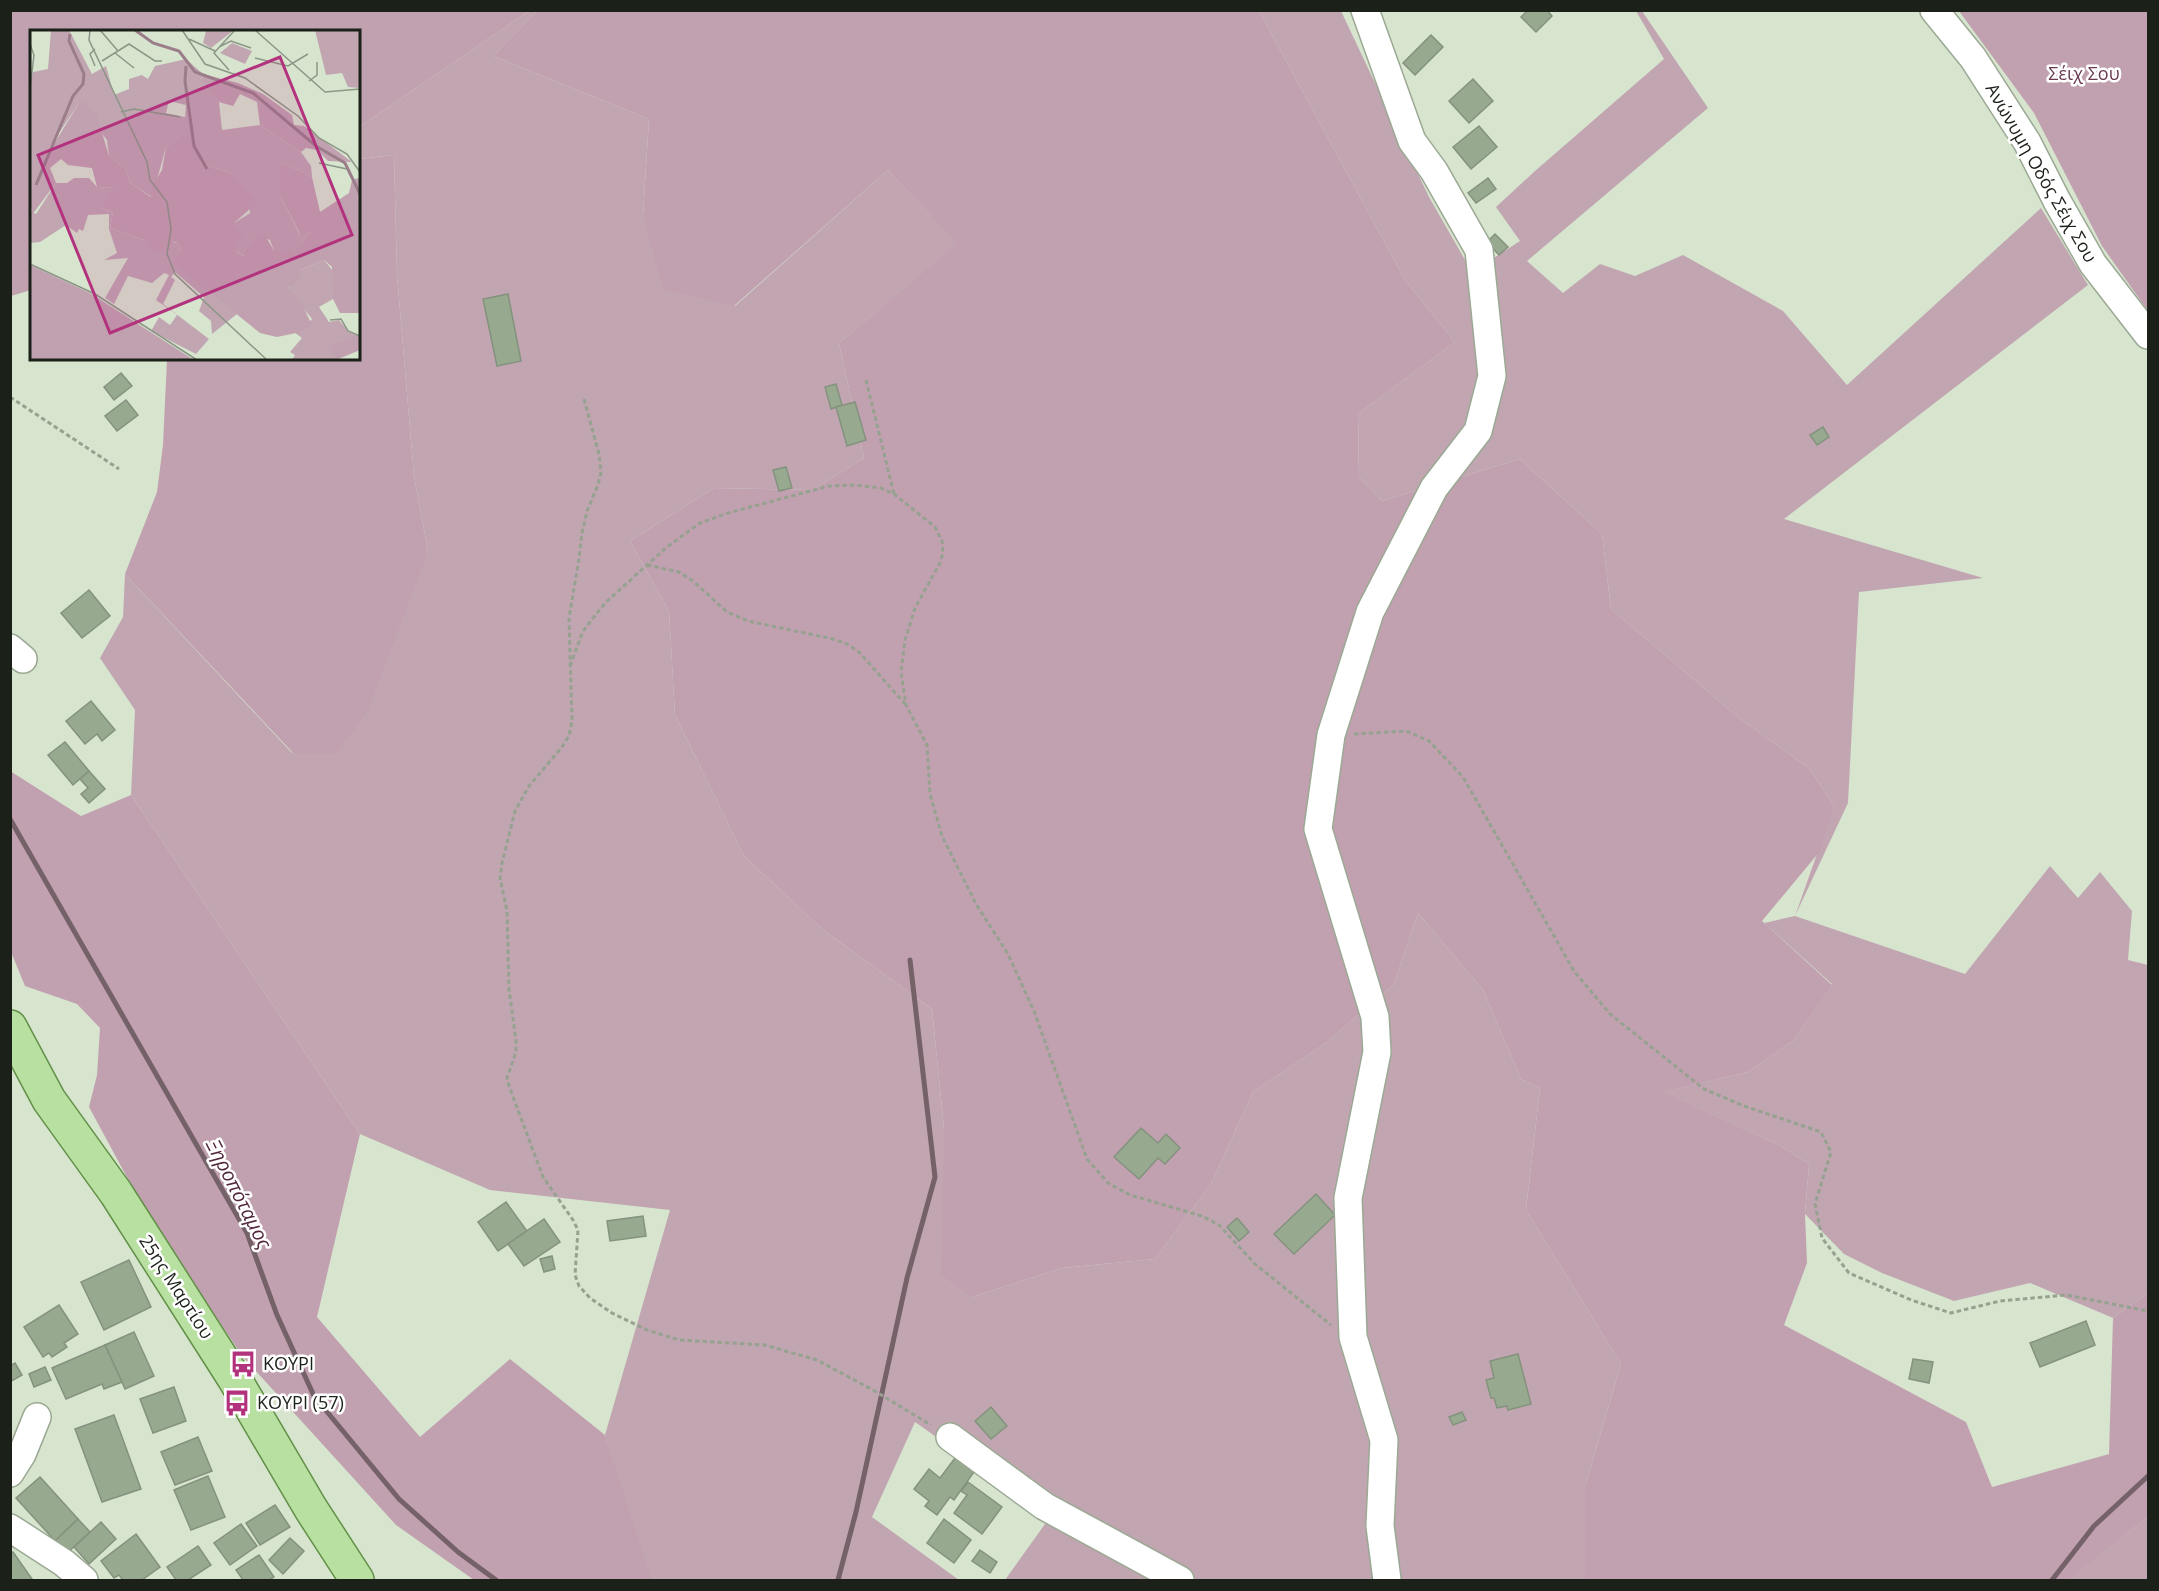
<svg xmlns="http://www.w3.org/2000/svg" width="2159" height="1591" font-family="'Open Sans',sans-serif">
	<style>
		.green { fill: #c1a6b2 }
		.forest { fill: #c1a1b0 }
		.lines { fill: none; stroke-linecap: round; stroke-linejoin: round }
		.stream { stroke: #756168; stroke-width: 5 }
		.building { fill: #97a98f; stroke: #84927e; stroke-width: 1.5 }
		.minor-casing { stroke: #9ba994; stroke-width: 30 }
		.major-casing { stroke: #629047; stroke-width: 36 }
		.path { stroke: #96a190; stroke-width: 3; stroke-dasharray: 4.5 3; stroke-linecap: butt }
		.minor { stroke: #fff; stroke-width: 27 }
		.major { stroke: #b8e0a0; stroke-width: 33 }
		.labels { text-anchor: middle; stroke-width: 5; stroke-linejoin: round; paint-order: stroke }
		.park-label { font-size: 18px; fill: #693b52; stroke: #fff }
		.street-label { font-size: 18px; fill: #1b2018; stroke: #fff }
		.poi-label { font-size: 18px; fill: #1b2018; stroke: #fff; text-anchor: start }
		.water-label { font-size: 20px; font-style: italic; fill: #53273e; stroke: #fff }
		.inset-river { fill: none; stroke: #9b7d8a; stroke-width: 3 }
		.inset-road { fill: none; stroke: #8c9686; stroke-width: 1.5 }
		.view { fill: #b3327d; fill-opacity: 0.15; stroke: #b3327d; stroke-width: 3 }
		.inset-edge { fill: none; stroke: #1b2018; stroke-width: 3 }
	</style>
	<rect width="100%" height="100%" fill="#d7e5cf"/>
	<g class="green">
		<path d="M529 11H537L493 56 649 119 643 216 735 306 888 170 958 243 839 343 864 458 812 490 714 488 630 541 669 611 675 715 744 856 822 929 932 1009 944 1128 972 1297 1062 1268 1155 1259 1211 1184 1253 1092 1326 1043 1394 984 1418 913 1483 990 1521 1079 1540 1088 1526 1210 1621 1364 1585 1487V1580H1005L1050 1517 915 1422 872 1517 959 1580H649L605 1435 670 1210 490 1190 360 1134 131 795 135 710 100 658 123 617 125 574 292 753 428 552 414 476 397 275 394 155 359 159V127Z"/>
		<path d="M1259 11H1341L1429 197 1472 272 1520 241 1496 207 1535 171 1664 59 1636 11H1642L1708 108 1527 261 1563 293 1600 264 1635 276 1683 255 1783 311 1847 385 2041 208 2088 285 1784 519 1983 578 1859 592 1848 803 1795 916 1965 974 2050 866 2078 898 2100 872 2132 911 2128 960 2148 965V1293L2113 1318 2030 1283 1954 1301 1882 1273 1844 1254 1805 1214 1809 1164 1781 1146 1663 1092 1748 1072 1793 1041 1832 984 1764 923 1795 916 1834 806 1810 769 1738 717 1611 609 1602 534 1520 459 1382 501 1359 477 1358 414 1455 342 1405 280Z"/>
		<path d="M2148 1517V1580H2068L2072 1576Z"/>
	</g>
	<g class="forest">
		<path d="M11 10H529V11L359 127 358 32H32L31 290 11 296Z"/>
		<path d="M537 11H1259L1405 280 1455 342 1358 414 1359 477 1382 501 1520 459 1602 534 1611 609 1738 717 1810 769 1834 806 1821 850 1762 921 1832 985 1793 1041 1748 1072 1664 1092 1781 1146 1809 1164 1805 1214 1807 1263 1784 1325 1966 1422 1992 1487 2109 1454 2113 1318 2148 1293V1517L2068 1580H1585V1487L1621 1364 1526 1210 1540 1088 1521 1079 1483 990 1418 913 1394 984 1326 1043 1253 1092 1211 1184 1155 1259 1062 1268 972 1297 941 1275 944 1128 932 1009 822 929 744 856 675 715 669 611 630 541 714 488 812 490 864 458 839 343 957 243 888 170 734 306 663 290 643 216 649 119 493 56Z"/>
		<path d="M1959 11H2148V311L2102 246 2034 113Z"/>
		<path d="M394 155 397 275 414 476 428 552 368 711 336 754 293 753 125 574 157 492 163 445 167 359 358 358 359 159Z"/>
		<path d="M10 771 81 816 131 795 360 1134 317 1317 420 1437 510 1359 605 1435 652 1580H474L396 1525 243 1357 149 1218 89 1107 97 1075 100 1028 77 1004 25 986 11 952Z"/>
	</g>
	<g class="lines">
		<g class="stream">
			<path d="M10 819 247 1233 277 1315 314 1396 399 1499 458 1552 496 1580"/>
			<path d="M838 1580 856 1512 907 1278 935 1177 910 960"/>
			<path d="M2052 1580 2094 1526 2148 1476"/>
		</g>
	</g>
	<g class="building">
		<path d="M1528 10H1547L1552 16 1536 32 1521 17Z"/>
		<path d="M1431 35 1443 47 1415 75 1403 63Z"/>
		<path d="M1473 79 1493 101 1469 123 1449 101Z"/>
		<path d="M1479 126 1497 147 1471 169 1453 147Z"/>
		<path d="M1488 178 1496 189 1476 203 1468 193Z"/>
		<path d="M1495 234 1508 247 1499 255 1487 242Z"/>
		<path d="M508 294 521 361 497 366 483 299Z"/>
		<path d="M121 373 132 386 114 400 104 387Z"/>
		<path d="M836 384 842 405 831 409 825 387Z"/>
		<path d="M126 400 138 415 117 431 105 416Z"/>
		<path d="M855 402 866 440 847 446 836 407Z"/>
		<path d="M1823 427 1829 437 1817 445 1810 435Z"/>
		<path d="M786 467 792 488 779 491 773 470Z"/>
		<path d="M89 590 110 616 82 638 61 613Z"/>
		<path d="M91 701 115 730 102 741 97 734 85 744 66 721Z"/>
		<path d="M65 742 89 771 73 785 48 755Z"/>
		<path d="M89 771 105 789 89 803 81 794 88 788 80 779Z"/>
		<path d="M1141 1128 1158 1143 1166 1134 1180 1148 1165 1164 1158 1158 1139 1179 1114 1157Z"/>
		<path d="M1316 1194 1335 1215 1294 1254 1274 1234Z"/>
		<path d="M506 1202 527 1231 498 1251 478 1222Z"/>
		<path d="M643 1216 646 1236 610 1241 607 1221Z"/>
		<path d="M1237 1218 1249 1232 1239 1241 1227 1227Z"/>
		<path d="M544 1219 560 1242 524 1266 508 1244Z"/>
		<path d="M552 1256 555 1269 544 1272 540 1259Z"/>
		<path d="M129 1260 151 1307 104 1330 81 1282Z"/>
		<path d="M59 1305 78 1334 64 1343 67 1347 52 1357 49 1353 43 1357 24 1327Z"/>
		<path d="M2086 1321 2095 1345 2040 1367 2030 1343Z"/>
		<path d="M134 1332 154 1376 125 1389 105 1345Z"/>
		<path d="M105 1345 122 1382 104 1389 102 1384 66 1399 52 1368Z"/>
		<path d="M1518 1354 1531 1404 1508 1410 1507 1406 1497 1408 1494 1398H1491L1486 1380 1494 1378 1490 1361Z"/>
		<path d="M1913 1359 1933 1362 1929 1383 1909 1379Z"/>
		<path d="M15 1363 22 1375 10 1382V1366Z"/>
		<path d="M45 1367 51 1380 34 1387 29 1374Z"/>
		<path d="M174 1387 186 1421 153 1433 140 1399Z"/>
		<path d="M991 1407 1007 1426 991 1439 975 1421Z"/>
		<path d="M1462 1412 1466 1420 1453 1425 1449 1417Z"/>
		<path d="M114 1415 141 1489 102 1502 75 1429Z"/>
		<path d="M198 1437 212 1471 175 1485 161 1452Z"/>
		<path d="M955 1458 974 1472 954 1500 950 1497 937 1515 925 1506 929 1501 914 1489 929 1469 940 1478Z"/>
		<path d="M208 1476 225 1517 191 1530 174 1490Z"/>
		<path d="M40 1477 78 1519 55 1541 16 1498Z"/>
		<path d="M968 1482 1002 1507 982 1534 954 1513 967 1495 961 1491Z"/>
		<path d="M275 1505 290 1527 260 1545 246 1523Z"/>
		<path d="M78 1519 90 1532 66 1554 55 1541Z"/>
		<path d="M944 1519 971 1540 954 1563 927 1543Z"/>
		<path d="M101 1522 116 1539 89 1564 74 1547Z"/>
		<path d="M241 1524 257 1546 230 1565 214 1543Z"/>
		<path d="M136 1534 160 1567 142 1580H123L119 1575 114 1578 101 1561Z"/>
		<path d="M290 1538 304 1551 283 1574 269 1560Z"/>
		<path d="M198 1546 211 1565 188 1580H176L167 1567Z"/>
		<path d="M980 1550 997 1562 990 1573 972 1561Z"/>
		<path d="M13 1552 32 1579 30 1580H10V1554Z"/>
		<path d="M259 1555 274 1577 269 1580H243L236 1570Z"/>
	</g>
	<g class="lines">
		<g class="minor-casing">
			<g id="minor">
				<path d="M1365 10 1412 141 1434 171 1479 250 1492 376 1478 431 1434 488 1370 612 1331 735 1318 829 1375 1017 1377 1052 1348 1198 1353 1337 1384 1440 1380 1526 1387 1580"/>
				<path d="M1934 10 1973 58 2027 142 2057 201 2093 264 2148 335"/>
				<path d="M10 648 23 659"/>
				<path d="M950 1437 1044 1506 1180 1580"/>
				<path d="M10 1473 22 1454 37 1417"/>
				<path d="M10 1528 64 1563 84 1580"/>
			</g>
		</g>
		<g class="major-casing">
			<path id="major" d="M10 1027 49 1100 116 1193 234 1378 311 1509 357 1580"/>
		</g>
		<g class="path">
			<path d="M866 380 894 494"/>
			<path d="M10 397 119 469"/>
			<path d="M584 399 599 454 601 472 598 485 587 511 582 533 579 559 569 618 572 721 569 736 562 747 529 786 515 811 502 863 500 878 507 911 509 989 516 1041V1052L507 1078 509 1086 543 1177 573 1220 578 1230 575 1275 579 1286 590 1298 612 1313 647 1330 679 1340 765 1345 817 1360 873 1390 931 1425"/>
			<path d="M647 565 679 572 693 581 727 612 748 621 833 639 847 644 859 652 905 704"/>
			<path d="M570 666 583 631 605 603 667 547 700 523 728 513 829 486 854 485 881 488 894 494 935 527 942 541 943 553 940 563 915 608 905 640 901 672 906 705 927 745 930 794 942 836 976 904 1008 954 1034 1011 1087 1159 1108 1183 1130 1195 1202 1216 1219 1225 1255 1264 1331 1325"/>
			<path d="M1354 734 1406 731 1429 741 1463 777 1574 971 1610 1014 1704 1089 1744 1106 1821 1132 1831 1152 1815 1204 1822 1238 1849 1273 1911 1300 1951 1313 2000 1301 2066 1295 2148 1311"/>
		</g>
		<use href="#minor" class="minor"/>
		<use href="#major" class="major"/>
	</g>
	<defs>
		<g id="bus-bare" transform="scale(2.07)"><path d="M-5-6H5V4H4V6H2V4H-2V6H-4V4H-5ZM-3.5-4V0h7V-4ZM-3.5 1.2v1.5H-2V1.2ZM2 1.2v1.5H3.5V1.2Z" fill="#b3327d" stroke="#fff" stroke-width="2.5" paint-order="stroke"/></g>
	</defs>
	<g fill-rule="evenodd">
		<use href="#bus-bare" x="243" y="1364"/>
		<use href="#bus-bare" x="237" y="1403"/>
	</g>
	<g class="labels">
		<g class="park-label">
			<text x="2084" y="80">Σέιχ Σου</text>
		</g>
		<g class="street-label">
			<text transform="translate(2041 173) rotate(60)" y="6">Ανώνυμη Οδός Σέιχ Σου</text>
			<text transform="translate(176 1287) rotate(57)" y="6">25ης Μαρτίου</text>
		</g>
		<g class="poi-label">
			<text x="263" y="1370">ΚΟΥΡΙ</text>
			<text x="257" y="1409">ΚΟΥΡΙ (57)</text>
		</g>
		<g class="water-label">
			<text transform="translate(239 1194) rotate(63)" y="7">Ξηροπόταμος</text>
		</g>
	</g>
	<g transform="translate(30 30)">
		<rect width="330" height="330" fill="#d7e5cf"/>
		<path d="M21 0H39L62 44 76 36 84 65 99 59V49L112 45 118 49 125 36 156 29 173 44 171 49 189 72 192 100 230 95 271 122 281 136 282 147 255 134 249 163 270 205 280 200 260 231 264 221H244L240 210 226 204 215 226 204 221V193L220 183 219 167 200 143 172 134 155 104 136 117 122 167 100 153 96 139 79 126 77 110 49 73 21 115 0 166V56L3 42 18 39ZM139 71 156 75 155 87 136 83ZM204 0 181 18 173 13 176 1ZM285 0H330V58L318 57 312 43 296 45ZM202 13 222 21 215 34 190 23ZM44 148H59L67 157 86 158 72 178 83 182 80 198 114 210 148 213 151 220 144 233 207 284 182 304 181 291 169 281 174 267 145 242 141 247 145 250 133 274 179 309 166 324 121 301 129 287 140 295 147 285 126 270 139 245 134 243 122 253 98 246 84 274 75 268 98 228 74 230 87 223 79 199V184L58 185 53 201 49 199 47 203 36 195 10 212 0 213V181L6 184 26 153H37ZM294 230 304 242V263L303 269 289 277 299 292 309 290 319 302 328 306 299 316 306 330H262L265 325 260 322 272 308 264 302H271L282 289 258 259 270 240Z" fill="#c1a6b2" fill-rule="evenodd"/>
		<path d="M173 44 208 53 233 64 262 85 264 95 274 96 322 132 298 131 287 120 276 118 271 122 230 95 227 72 210 64 203 76 189 72 171 50ZM54 72 66 83 79 126 96 139 100 153 121 167V158L132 140 136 117 154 104 159 105 172 134 200 143 214 156 227 173 204 193 212 205 204 221 214 226 226 204 234 203 244 221H264L262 227 279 202 271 206 249 163 250 136 255 134 282 147 290 182 319 163 322 150 329 148 330 283H310L303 269 302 237 294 230 270 240 271 248 258 258 270 270 282 295 271 302 247 307 230 303 143 233 151 220 148 213 144 212 131 223 118 218 114 210 80 198 83 182 72 178 78 164 85 158 67 157 62 138 38 135 31 129 20 138 26 153 2 185 0 166 11 135 49 73ZM0 235 60 263 164 330H0ZM330 304V320L306 330 298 316Z" fill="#c1a1b0"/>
		<path class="inset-river" d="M105 0 123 13 149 21 165 42 223 63 286 116 315 133 330 164M156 36 155 51 164 116 177 139M6 155 43 66 53 54 54 44 39 11 40 4"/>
		<path class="inset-road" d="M60 0 59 10 117 132 120 150 137 172 141 199 137 224 145 244 237 330M70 0 88 21M152 0 175 34 215 48 268 86 289 108 317 124 330 142M225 0 295 62 330 59M159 9 185 21M0 14 4 25 0 59M189 17 201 11 221 18M65 19 60 24 65 36M85 23 104 38M225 28 258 36 278 24M72 31 99 14 125 31H132M199 40 184 23 205 0M279 51 287 45V32M91 82 104 79 150 87M289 133 317 139M0 234 65 264 167 330M300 290 311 289 318 301 330 306"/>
		<path class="view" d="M250 27 322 205 80 303 8 125Z"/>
		<rect width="330" height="330" class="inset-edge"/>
	</g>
	<rect width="2159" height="1591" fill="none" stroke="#1b2018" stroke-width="24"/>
</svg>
